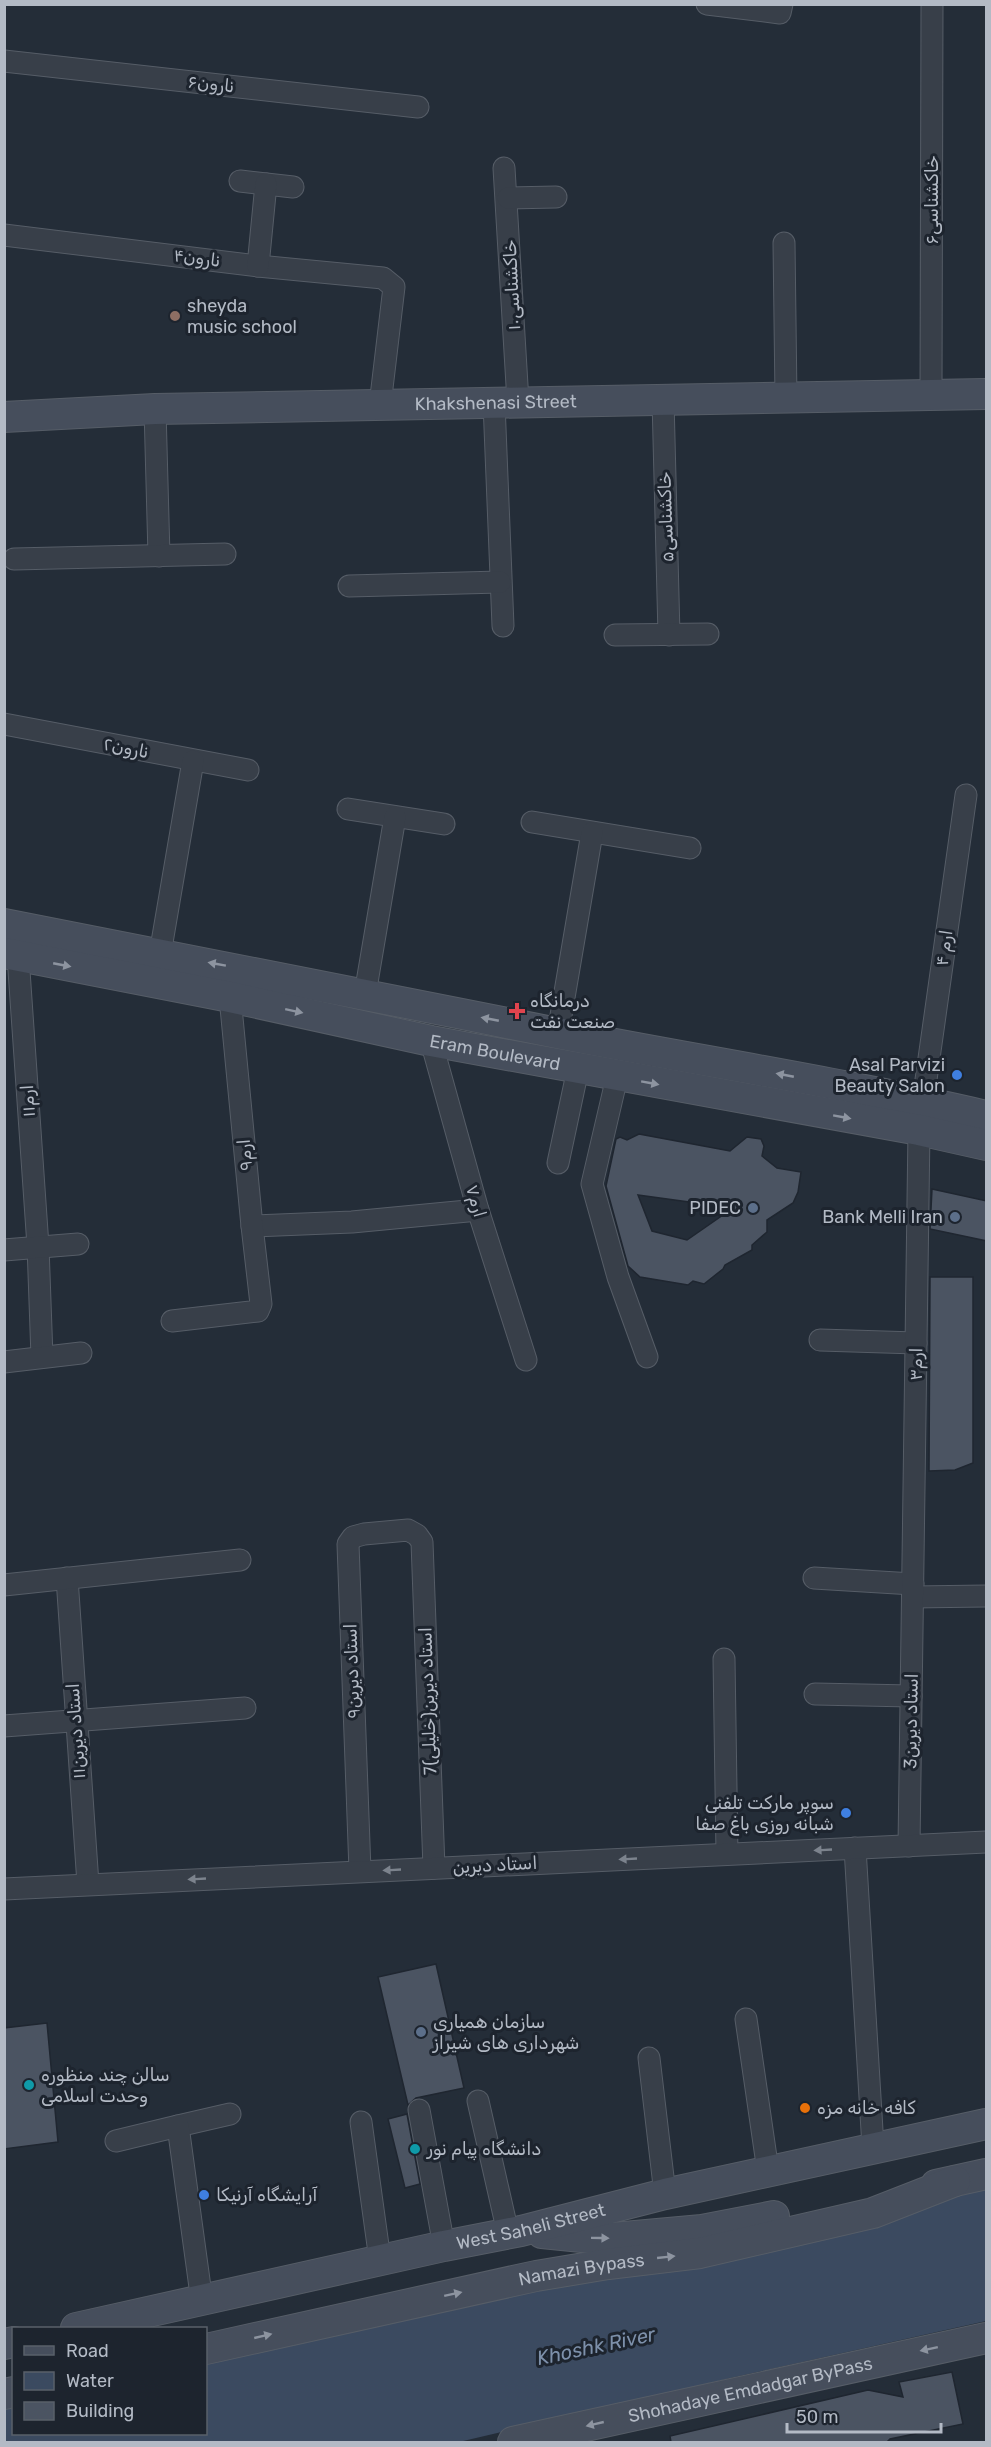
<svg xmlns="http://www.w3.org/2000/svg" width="991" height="2447" font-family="Rubik,'Noto Naskh Arabic',sans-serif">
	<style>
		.water { fill: #3b4a60 }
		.building { fill: #4b5462; stroke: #1f2630; stroke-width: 1.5; fill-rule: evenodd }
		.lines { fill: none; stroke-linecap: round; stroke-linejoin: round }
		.street-casing { stroke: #565d67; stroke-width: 23 }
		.secondary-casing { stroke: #565d67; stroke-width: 32 }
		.street { stroke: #383f49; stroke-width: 21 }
		.secondary { stroke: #464e5c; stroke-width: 30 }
		.oneway { fill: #8d94a0 }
		.oneway2 { fill: #7c838d }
		.education-dot { fill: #8d6e63; stroke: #1d242e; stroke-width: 2 }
		.health-dot { fill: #e0444e; stroke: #1d242e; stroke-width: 2 }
		.shop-dot { fill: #3f7fe0; stroke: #1d242e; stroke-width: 2 }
		.service-dot { fill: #5c6f8a; stroke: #1d242e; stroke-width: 2 }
		.culture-dot { fill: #0f9aa8; stroke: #1d242e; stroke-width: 2 }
		.food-dot { fill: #e8710a; stroke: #1d242e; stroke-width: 2 }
		.labels { text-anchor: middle; stroke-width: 6; stroke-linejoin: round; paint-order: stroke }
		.street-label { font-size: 18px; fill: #b3bac5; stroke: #1d242e }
		.poi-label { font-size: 18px; fill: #b3bac5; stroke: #1d242e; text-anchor: start }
		.water-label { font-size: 20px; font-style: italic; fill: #7d90aa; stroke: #1d242e }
	</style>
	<rect width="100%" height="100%" fill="#242d38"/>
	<path class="water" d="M986 2188V2321L735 2377 459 2442H5L4 2408 13 2406 14 2434H206V2361Z"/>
	<g class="building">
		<path d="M639 1134 730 1151 747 1137 761 1139 764 1146 762 1156 777 1168 801 1172 798 1192 793 1203 767 1220V1232L752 1245V1250L725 1265 723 1269 704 1284 693 1281 688 1285 640 1277 628 1266 606 1186 616 1139 620 1137 627 1140ZM638 1195 733 1208 687 1240 652 1231Z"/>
		<path d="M932 1189 987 1201V1241L930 1229Z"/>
		<path d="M930 1277H973V1463L955 1470 929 1471Z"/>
		<path d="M436 1964 464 2088 416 2098 408 2105 378 1977Z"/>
		<path d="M47 2023 58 2142 4 2149V2028Z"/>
		<path d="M407 2114 420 2184 405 2188 388 2119Z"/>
		<path d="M952 2372 963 2424 890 2439 887 2442H671L670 2436 868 2390 903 2397 899 2382Z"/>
	</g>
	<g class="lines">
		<g class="street-casing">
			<g id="street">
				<path d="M707 4 780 13 782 4"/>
				<path d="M4 61 418 107"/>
				<path d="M504 168 518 402"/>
				<path d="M240 181 293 187"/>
				<path d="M508 198 556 197"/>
				<path d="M4 235 258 266 383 278 394 287 380 405"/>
				<path d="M784 243 786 398"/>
				<path d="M258 266 266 184"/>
				<path d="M931 395 932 6"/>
				<path d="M663 400 669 635"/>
				<path d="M494 403 503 626"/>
				<path d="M155 409 159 556"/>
				<path d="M14 559 225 554"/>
				<path d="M349 586 500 582"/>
				<path d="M615 635 708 634"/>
				<path d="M4 724 248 770"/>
				<path d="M348 809 444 824"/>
				<path d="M532 822 690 848"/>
				<path d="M160 954 193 761"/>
				<path d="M18 956 38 1246 42 1357"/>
				<path d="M365 994 395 817"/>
				<path d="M558 1033 592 833"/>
				<path d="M431 1041 478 1210 526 1360"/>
				<path d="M617 1077 592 1184 618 1277 647 1357"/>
				<path d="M923 1101 966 795"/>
				<path d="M558 1163 578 1069"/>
				<path d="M252 1226 352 1222 478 1210"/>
				<path d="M4 1250 78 1244"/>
				<path d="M172 1321 258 1311 261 1304 252 1226 230 997"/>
				<path d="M820 1340 916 1343"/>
				<path d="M4 1362 81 1353"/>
				<path d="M67 1578 88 1884"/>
				<path d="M814 1578 913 1584"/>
				<path d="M4 1585 240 1560"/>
				<path d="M913 1597 986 1596"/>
				<path d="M724 1659 727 1854"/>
				<path d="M815 1694 911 1696"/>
				<path d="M4 1726 245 1708"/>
				<path d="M909 1846 919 1130"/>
				<path d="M855 1848 873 2147"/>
				<path d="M360 1871 348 1544 353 1537 364 1534 408 1530 417 1535 422 1542 434 1868"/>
				<path d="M4 1889 986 1842"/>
				<path d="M746 2019 768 2171"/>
				<path d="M649 2058 665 2194"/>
				<path d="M478 2101 508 2233"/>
				<path d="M419 2110 444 2246"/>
				<path d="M361 2122 380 2260"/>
				<path d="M178 2126 230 2114"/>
				<path d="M116 2141 178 2126 202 2302"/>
			</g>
		</g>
		<g class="secondary-casing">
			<g id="secondary">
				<path id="s1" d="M4 417 155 409 986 394"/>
				<path d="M4 924C189 960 373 996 557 1033 700 1061 844 1083 986 1116"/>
				<path id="s2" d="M4 953 230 997 431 1041 919 1130 986 1145"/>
				<path d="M936 2185 986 2174"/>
				<path d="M542 2233 602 2239 702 2230 774 2216"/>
				<path id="s3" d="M76 2328 444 2246 521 2231 665 2194 986 2124"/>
				<path d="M4 2344 14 2342"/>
				<path id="s4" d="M206 2349 536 2276 608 2264 700 2253 873 2213 955 2181"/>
				<path d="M4 2394 14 2392"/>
				<path id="s5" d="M513 2442 986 2338"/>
			</g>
		</g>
		<use href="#street" class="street"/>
		<use href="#secondary" class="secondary"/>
	</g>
	<defs><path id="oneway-solid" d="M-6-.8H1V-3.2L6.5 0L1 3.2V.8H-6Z" transform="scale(1.5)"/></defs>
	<g class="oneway">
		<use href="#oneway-solid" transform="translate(217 964) rotate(-170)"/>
		<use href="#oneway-solid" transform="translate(62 965) rotate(11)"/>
		<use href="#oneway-solid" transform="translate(294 1011) rotate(12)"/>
		<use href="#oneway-solid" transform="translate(490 1019) rotate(-169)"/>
		<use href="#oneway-solid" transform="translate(785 1075) rotate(-169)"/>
		<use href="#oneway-solid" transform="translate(650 1083) rotate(10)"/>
		<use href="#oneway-solid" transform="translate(842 1117) rotate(10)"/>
		<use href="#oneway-solid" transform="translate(600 2238) rotate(1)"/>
		<use href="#oneway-solid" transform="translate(666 2257) rotate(-6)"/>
		<use href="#oneway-solid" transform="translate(453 2294) rotate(-12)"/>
		<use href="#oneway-solid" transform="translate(263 2336) rotate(-13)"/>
		<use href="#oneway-solid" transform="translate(929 2349) rotate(168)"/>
		<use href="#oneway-solid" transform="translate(595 2424) rotate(167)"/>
	</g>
	<g class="oneway2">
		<use href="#oneway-solid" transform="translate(823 1850) rotate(177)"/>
		<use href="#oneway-solid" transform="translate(628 1859) rotate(177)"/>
		<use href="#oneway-solid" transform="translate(392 1870) rotate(177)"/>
		<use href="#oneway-solid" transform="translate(197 1879) rotate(177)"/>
	</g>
	<circle class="education-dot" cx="175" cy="316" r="6"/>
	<path class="health-dot" d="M514 1002h6v6h6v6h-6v6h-6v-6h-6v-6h6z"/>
	<g class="shop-dot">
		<circle cx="957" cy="1075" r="6"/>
		<circle cx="846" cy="1813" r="6"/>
		<circle cx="204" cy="2195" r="6"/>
	</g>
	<g class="service-dot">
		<circle cx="753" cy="1208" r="6"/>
		<circle cx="955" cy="1217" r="6"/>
		<circle cx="421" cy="2032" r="6"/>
	</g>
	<g class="culture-dot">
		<circle cx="29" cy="2085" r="6"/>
		<circle cx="415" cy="2149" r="6"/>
	</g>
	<circle class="food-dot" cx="805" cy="2108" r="6"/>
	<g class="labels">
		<g class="street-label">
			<text transform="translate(211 84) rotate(6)" y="6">نارون۶</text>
			<text transform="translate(932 200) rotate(-90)" y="6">خاکشناسی۶</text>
			<text transform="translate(197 258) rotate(7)" y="6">نارون۴</text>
			<text transform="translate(512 285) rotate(-93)" y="6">خاکشناسی۱۰</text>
			<text dy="6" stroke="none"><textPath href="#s1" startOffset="492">Khakshenasi Street</textPath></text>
			<text transform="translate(666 517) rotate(-92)" y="6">خاکشناسی۵</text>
			<text transform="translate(126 748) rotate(11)" y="6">نارون۲</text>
			<text transform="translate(944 948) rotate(-82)" y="6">ارم ۴</text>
			<text dy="6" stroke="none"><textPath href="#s2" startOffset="501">Eram Boulevard</textPath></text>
			<text transform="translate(28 1101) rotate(-94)" y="6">ارم۱۱</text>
			<text transform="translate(245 1155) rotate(-95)" y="6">ارم۹</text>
			<text transform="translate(476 1201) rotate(74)" y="6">ارم۷</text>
			<text transform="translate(916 1364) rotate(-89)" y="6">ارم۳</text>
			<text transform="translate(352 1671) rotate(-92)" y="6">استاد دیرین۹</text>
			<text transform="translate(428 1701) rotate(-92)" y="6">7استاد دیرین(خلیلی)</text>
			<text transform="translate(911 1721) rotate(-89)" y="6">3استاد دیرین</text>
			<text transform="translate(76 1731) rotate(-94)" y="6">استاد دیرین۱۱</text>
			<text transform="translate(495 1865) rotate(-3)" y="6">استاد دیرین</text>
			<text dy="6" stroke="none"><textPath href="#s3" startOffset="466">West Saheli Street</textPath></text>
			<text dy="6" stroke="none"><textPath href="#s4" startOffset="384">Namazi Bypass</textPath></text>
			<text dy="6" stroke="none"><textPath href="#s5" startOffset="243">Shohadaye Emdadgar ByPass</textPath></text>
		</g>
		<g class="poi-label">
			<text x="187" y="312">sheyda<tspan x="187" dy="21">music school</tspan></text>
			<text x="530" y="1007">درمانگاه<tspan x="530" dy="21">صنعت نفت</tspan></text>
			<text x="945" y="1071" text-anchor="end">Asal Parvizi<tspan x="945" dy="21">Beauty Salon</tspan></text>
			<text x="741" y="1214" text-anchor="end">PIDEC</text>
			<text x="943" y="1223" text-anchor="end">Bank Melli Iran</text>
			<text x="834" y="1809" text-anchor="end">سوپر مارکت تلفنی<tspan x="834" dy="21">شبانه روزی باغ صفا</tspan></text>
			<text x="433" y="2028">سازمان همیاری<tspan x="433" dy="21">شهرداری های شیراز</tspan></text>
			<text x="41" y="2081">سالن چند منظوره<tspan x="41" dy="21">وحدت اسلامی</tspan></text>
			<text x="817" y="2114">کافه خانه مزه</text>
			<text x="427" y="2155">دانشگاه پیام نور</text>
			<text x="216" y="2201">آرایشگاه آرنیکا</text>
		</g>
		<g class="water-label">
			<text transform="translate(596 2346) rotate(-12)" y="7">Khoshk River</text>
		</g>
	</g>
	<rect width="991" height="2447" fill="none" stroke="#b3bac5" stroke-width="12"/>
	<rect x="12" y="2327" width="195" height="108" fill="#1d242e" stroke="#59606a" stroke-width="1.5"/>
	<rect x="24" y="2346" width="30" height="9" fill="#464e5c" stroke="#59606a" stroke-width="1.5"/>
	<text x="66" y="2357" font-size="18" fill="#b3bac5">Road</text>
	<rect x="24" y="2372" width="30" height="18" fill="#3b4a60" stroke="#59606a" stroke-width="1.5"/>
	<text x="66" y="2387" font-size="18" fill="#b3bac5">Water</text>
	<rect x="24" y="2402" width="30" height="18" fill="#4b5462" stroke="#59606a" stroke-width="1.5"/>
	<text x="66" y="2417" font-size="18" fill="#b3bac5">Building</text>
	<path d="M787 2423v9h154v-9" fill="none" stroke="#b3bac5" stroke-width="3"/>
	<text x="796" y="2423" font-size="18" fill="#b3bac5" stroke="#1d242e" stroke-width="4.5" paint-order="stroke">50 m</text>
</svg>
